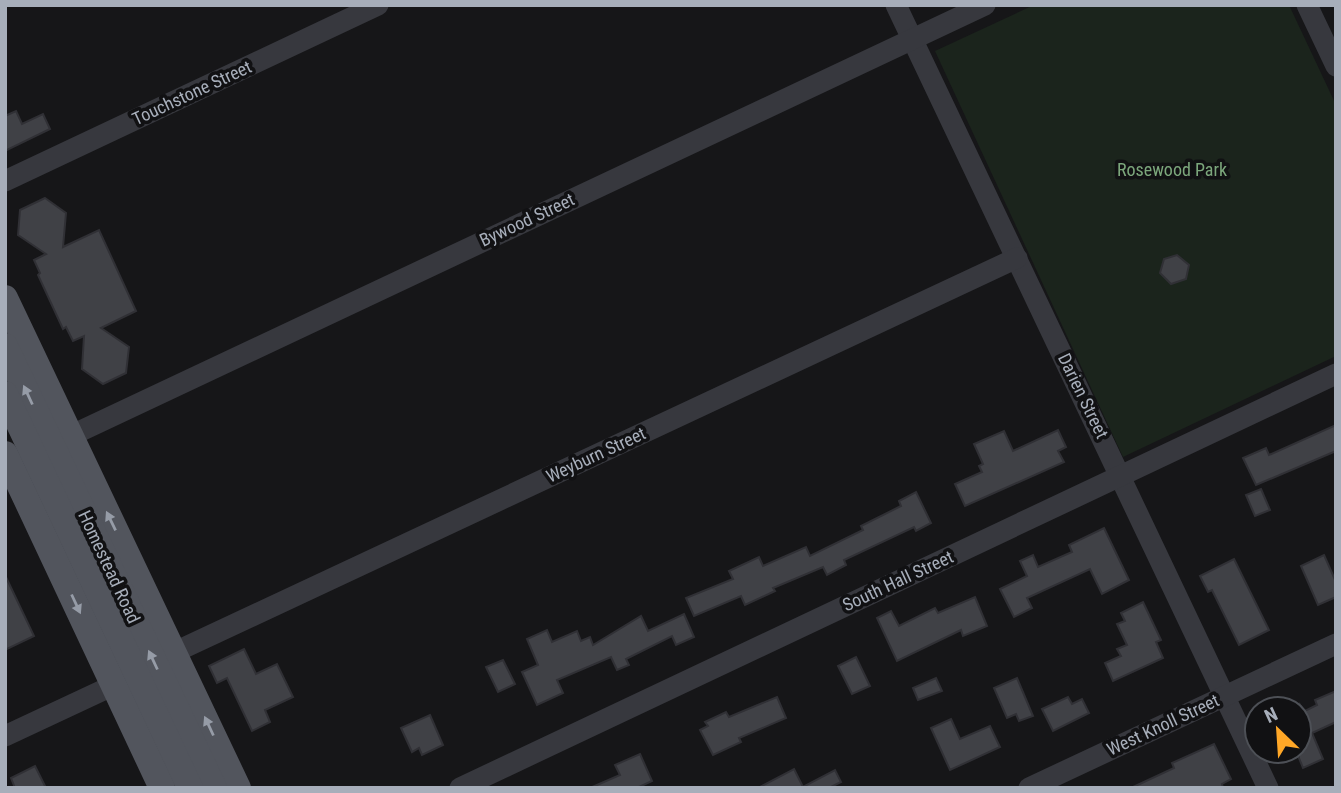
<svg xmlns="http://www.w3.org/2000/svg" width="1341" height="793" font-family="'Roboto Condensed',sans-serif">
	<style>
		.green { fill: #1b241c }
		.building { fill: #404146; stroke: #303035; stroke-width: 2 }
		.lines { fill: none; stroke-linecap: round; stroke-linejoin: round }
		.minor { stroke: #37383e; stroke-width: 21 }
		.major { stroke: #52555d; stroke-width: 26 }
		.oneway { fill: #969ca7 }
		.labels { text-anchor: middle; stroke-width: 7; stroke-linejoin: round; paint-order: stroke }
		.street-label { font-size: 18px; fill: #a7aeba; stroke: #111113 }
		.park-label { font-size: 18px; fill: #7ca77c; stroke: #111113 }
	</style>
	<rect width="100%" height="100%" fill="#161618"/>
	<path class="green" d="M1034 5H1289L1336 105V356L1123 457 935 51Z"/>
	<g class="building">
		<path d="M16 111 22 124 43 114 50 129 5 151V116Z"/>
		<path d="M45 198 66 213 63 247 99 230 136 311 101 328 129 347 126 373 103 384 82 369 84 336 73 341 66 327 63 329 38 275 40 273 34 260 46 254 18 235 20 210Z"/>
		<path d="M1177 255 1189 265 1186 279 1171 284 1160 273 1164 259Z"/>
		<path d="M1336 425V451L1256 485 1243 458 1266 448 1269 455Z"/>
		<path d="M1058 430 1066 447 1058 451 1064 462 965 506 955 484 982 472 979 466 983 464 974 444 1004 431 1013 451Z"/>
		<path d="M1261 489 1270 510 1255 516 1246 495Z"/>
		<path d="M916 492 931 523 916 531 914 527 844 560 846 565 827 575 823 567 773 588 775 591 745 605 741 596 694 616 686 598 733 579 729 571 759 557 763 566 806 547 810 556 863 530 861 526 901 506 899 501Z"/>
		<path d="M1104 528 1129 580 1102 594 1090 569 1027 598 1032 608 1014 617 1000 589 1027 576 1020 561 1033 555 1038 567 1072 552 1069 545Z"/>
		<path d="M1324 555 1336 582V597L1318 605 1301 566Z"/>
		<path d="M1234 559 1269 630 1239 645 1212 590 1208 592 1200 576Z"/>
		<path d="M5 575 34 636 5 650Z"/>
		<path d="M975 597 987 626 963 636 961 630 897 661 877 618 891 611 899 626 935 608 938 613Z"/>
		<path d="M1143 602 1161 640 1156 642 1163 658 1113 681 1105 663 1121 656 1117 649 1127 645 1117 624 1125 621 1121 613Z"/>
		<path d="M684 614 694 637 676 645 672 636 626 659 629 665 617 670 611 657 557 680 563 693 537 705 522 672 538 665 527 639 547 630 552 642 577 631 581 641 590 637 593 645 641 616 648 631Z"/>
		<path d="M244 649 256 674 277 664 293 697 265 710 270 722 252 731 227 678 217 683 209 666Z"/>
		<path d="M856 657 870 686 852 694 838 666Z"/>
		<path d="M503 660 515 684 498 692 486 667Z"/>
		<path d="M936 678 942 691 918 700 913 688Z"/>
		<path d="M1017 678 1033 716 1019 721 1016 714 1007 718 994 688Z"/>
		<path d="M1336 691V722L1312 733 1323 759 1303 768 1299 758V703L1303 712 1317 705 1315 700Z"/>
		<path d="M777 697 786 718 739 738 741 742 713 755 700 730 708 726 705 722 726 712 729 717Z"/>
		<path d="M1068 697 1072 704 1082 699 1089 713 1053 731 1042 709Z"/>
		<path d="M430 715 443 745 422 755 419 748 412 752 401 728Z"/>
		<path d="M951 719 960 739 990 726 1000 747 950 770 931 728Z"/>
		<path d="M1214 744 1231 779 1222 784 1223 788H1131L1174 768 1172 763Z"/>
		<path d="M640 754 652 781 637 788H590L620 775 615 765Z"/>
		<path d="M35 766 46 788H15L11 778Z"/>
		<path d="M794 769 803 787 835 770 841 782 829 788H758Z"/>
	</g>
	<g class="lines">
		<g class="minor">
			<path d="M896 5 1268 788"/>
			<path d="M1307 5 1336 66"/>
			<path d="M5 181 378 5"/>
			<path d="M70 436 985 5"/>
			<path d="M175 652 1017 258"/>
			<path d="M5 736 114 685"/>
			<path d="M460 788 1336 374"/>
			<path d="M1029 788 1336 644"/>
		</g>
		<g class="major">
			<path d="M5 298 238 788"/>
			<path d="M5 346 214 788"/>
			<path d="M5 394 190 788"/>
			<path d="M5 454 162 788"/>
		</g>
	</g>
	<defs><path id="oneway-solid" d="M-6-.8H1V-3.2L6.5 0L1 3.2V.8H-6Z" transform="scale(1.75)"/></defs>
	<g class="oneway">
		<use href="#oneway-solid" transform="translate(28 395) rotate(-115)"/>
		<use href="#oneway-solid" transform="translate(111 521) rotate(-116)"/>
		<use href="#oneway-solid" transform="translate(76 604) rotate(65)"/>
		<use href="#oneway-solid" transform="translate(153 660) rotate(-115)"/>
		<use href="#oneway-solid" transform="translate(209 726) rotate(-115)"/>
	</g>
	<g class="labels">
		<g class="street-label">
			<text transform="translate(192 93) rotate(-25)" y="6">Touchstone Street</text>
			<text transform="translate(527 220) rotate(-25)" y="6">Bywood Street</text>
			<text transform="translate(1083 396) rotate(64)" y="6">Darien Street</text>
			<text transform="translate(596 455) rotate(-25)" y="6">Weyburn Street</text>
			<text transform="translate(109 567) rotate(65)" y="6">Homestead Road</text>
			<text transform="translate(898 581) rotate(-25)" y="6">South Hall Street</text>
			<text transform="translate(1163 725) rotate(-25)" y="6">West Knoll Street</text>
		</g>
		<g class="park-label">
			<text x="1172" y="176">Rosewood Park</text>
		</g>
	</g>
	<rect width="1341" height="793" fill="none" stroke="#a7aeba" stroke-width="14"/>
	<g transform="translate(1278 730) rotate(335)"><circle r="33" fill="#111113" stroke="#4d5056" stroke-width="2"/>
	<path d="M0-5L12 26L0 18L-12 26Z" fill="#ffa727"/>
	<text y="-10" font-size="19" font-weight="bold" text-anchor="middle" fill="#a7aeba">N</text>
	</g>
</svg>
